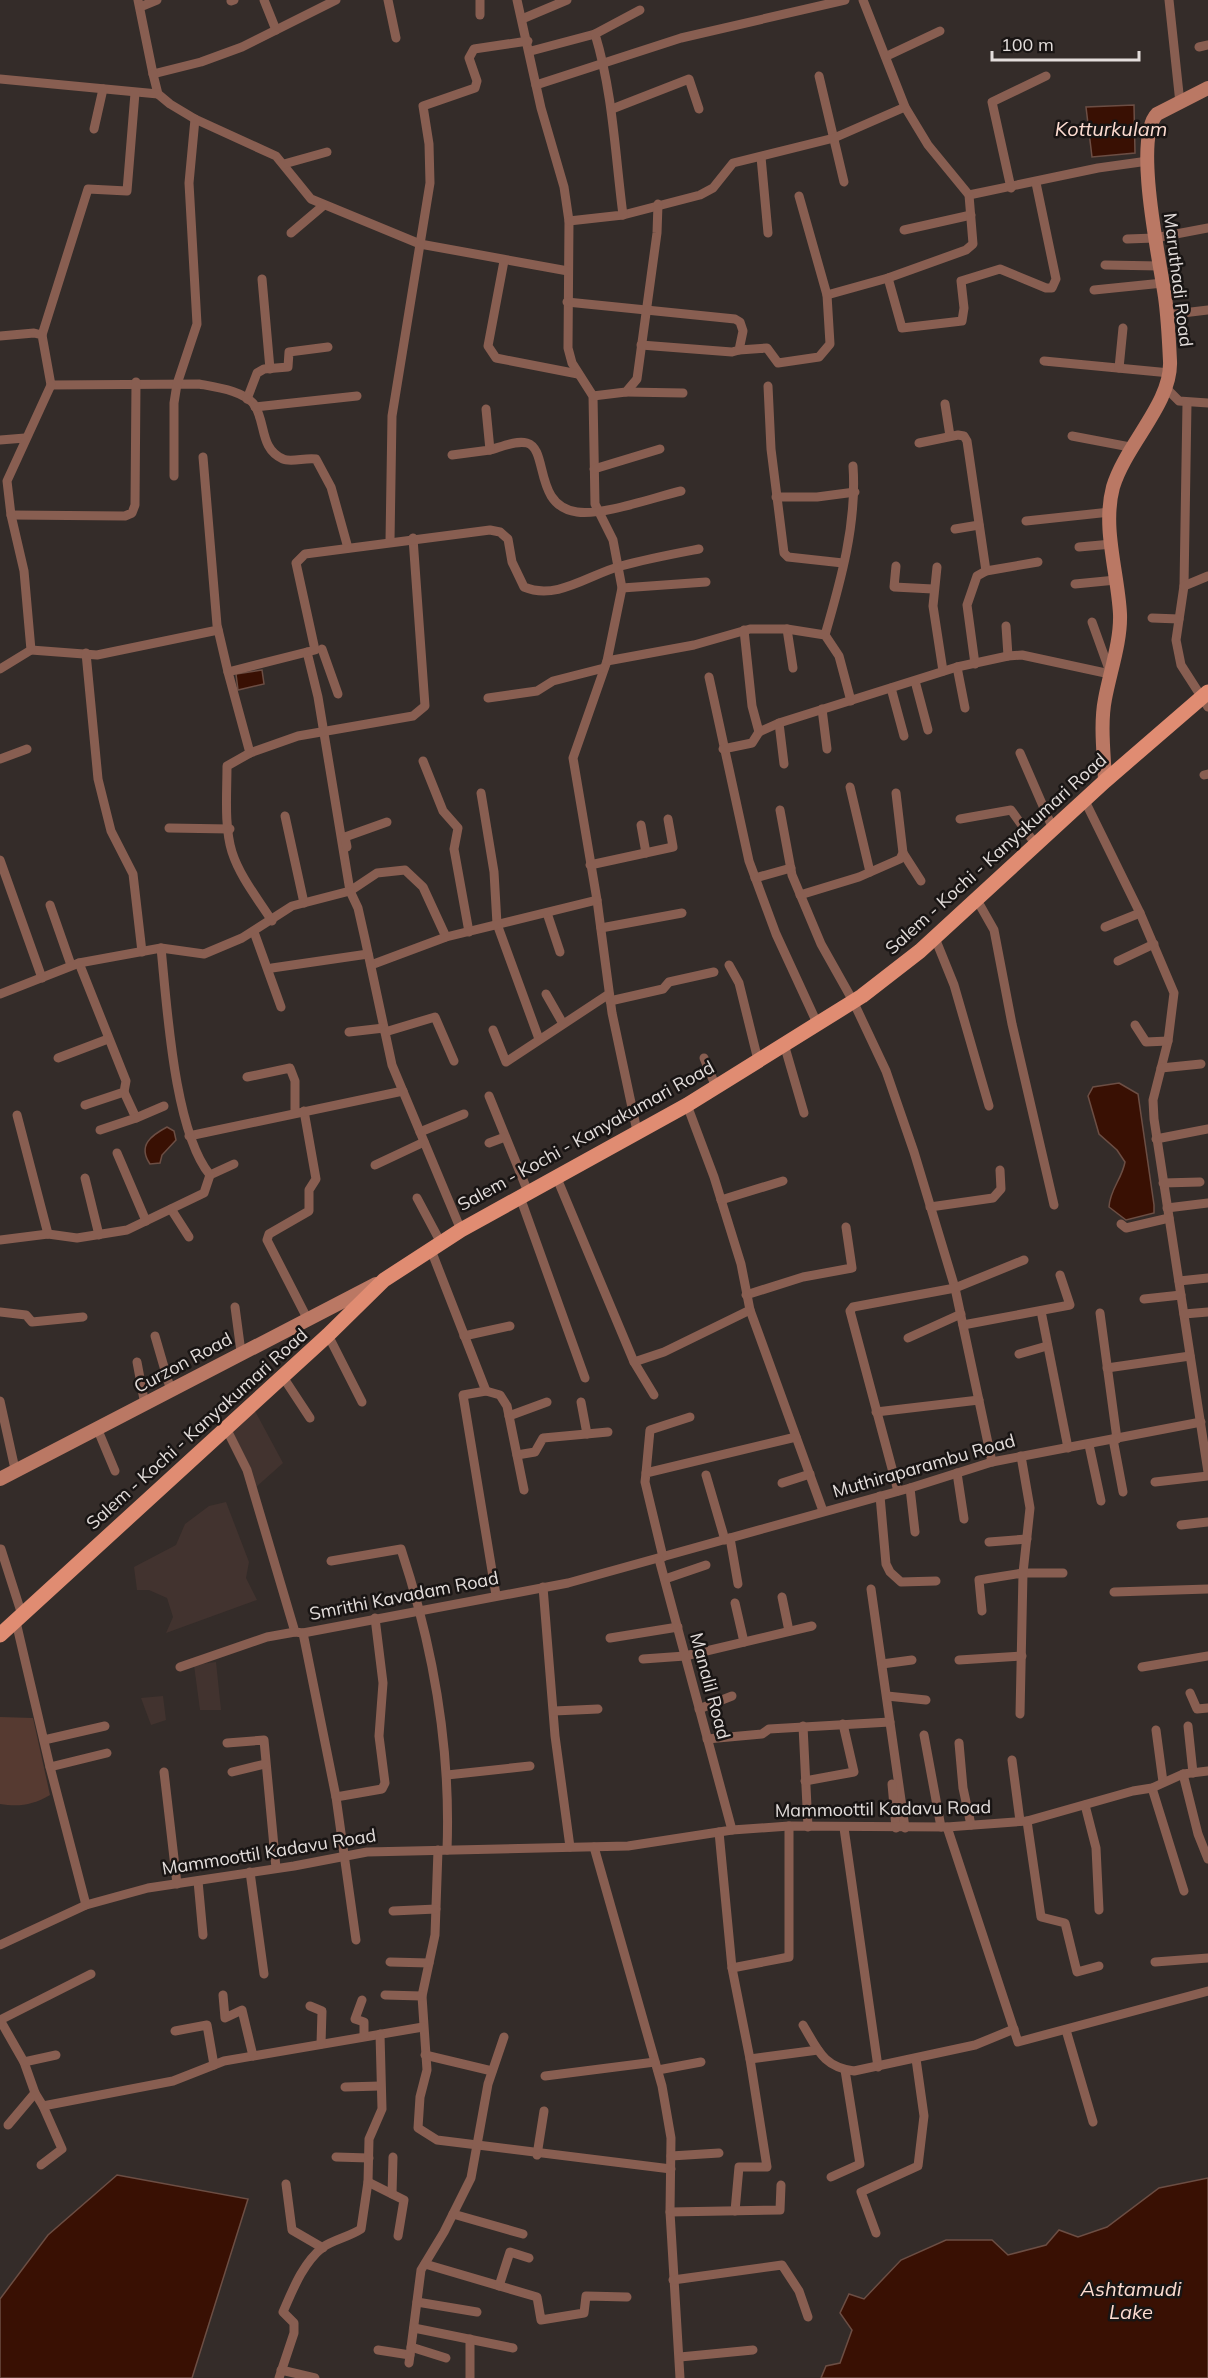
<svg xmlns="http://www.w3.org/2000/svg" width="1208" height="2378" font-family="Mulish,sans-serif">
	<style>
		.built { fill: #42332f }
		.green { fill: #563a31 }
		.water { fill: #391003; stroke: #6c4e44; stroke-width: 1.5 }
		.lines { fill: none; stroke-linecap: round; stroke-linejoin: round }
		.street { stroke: #885e51; stroke-width: 9 }
		.secondary { stroke: #ba7864; stroke-width: 14 }
		.primary { stroke: #e08c72; stroke-width: 15 }
		.labels { text-anchor: middle; stroke-width: 5; stroke-linejoin: round; paint-order: stroke }
		.street-label { font-size: 18px; fill: #e3dddb; stroke: #191514 }
		.water-label { font-size: 20px; font-style: italic; fill: #fddcd1; stroke: #191514 }
	</style>
	<rect width="100%" height="100%" fill="#342c29"/>
	<g class="built">
		<path d="M255 1411 283 1463 255 1488 231 1430Z"/>
		<path d="M226 1502 249 1562 246 1578 257 1600 166 1633 173 1617 167 1598 149 1590H137L134 1567 176 1545 185 1524 209 1506Z"/>
		<path d="M216 1662 221 1710H200L194 1665Z"/>
		<path d="M163 1696 166 1720 151 1725 141 1698Z"/>
	</g>
	<path class="green" d="M0 1717 33 1718 50 1795C33 1805 19 1807 0 1804Z"/>
	<g class="water">
		<path d="M1134 105 1135 153 1092 157 1086 107Z"/>
		<path d="M262 670 264 684 238 690 236 674Z"/>
		<path d="M1119 1083 1138 1094 1154 1205V1213L1126 1220 1109 1207C1110 1189 1122 1179 1125 1162L1117 1150 1099 1134 1088 1096 1093 1087Z"/>
		<path d="M167 1127 174 1131 176 1140 162 1155 160 1163 150 1164C137 1145 152 1135 167 1127Z"/>
		<path d="M117 2175 248 2199 192 2378H0V2299L48 2235Z"/>
		<path d="M1208 2178V2378H821L826 2366 840 2363 852 2330 840 2313 849 2294 864 2299 901 2260 946 2240H992L1008 2255 1046 2245 1059 2230 1078 2237 1107 2227 1159 2188Z"/>
	</g>
	<g class="lines">
		<g class="street">
			<path d="M138 0 153 74 201 62 242 47 336 0"/>
			<path d="M264 0 276 30"/>
			<path d="M388 0 396 38"/>
			<path d="M517 0 541 108 564 187 569 221 568 348 572 363 593 396 595 504 613 540 622 588 607 661 573 758 597 900 612 1013 637 1131"/>
			<path d="M1169 0 1180 103"/>
			<path d="M231 1 234 0"/>
			<path d="M140 7 157 0"/>
			<path d="M480 15V0"/>
			<path d="M522 19 567 0"/>
			<path d="M1199 47 1208 45"/>
			<path d="M531 51 595 34"/>
			<path d="M887 56 940 31"/>
			<path d="M153 74 158 94 170 104 195 119 276 156 311 199 420 244 568 271"/>
			<path d="M819 76 844 182"/>
			<path d="M0 79 158 94"/>
			<path d="M536 85 681 38 845 0"/>
			<path d="M612 109 689 79 699 109"/>
			<path d="M94 129 103 89"/>
			<path d="M761 157 768 233"/>
			<path d="M284 164 327 152"/>
			<path d="M1011 188 992 102 1046 76"/>
			<path d="M969 195 1098 168 1148 161"/>
			<path d="M623 215 700 195 713 188 733 163 834 138 905 107"/>
			<path d="M569 221 623 215C615 154 613 93 595 34L640 10"/>
			<path d="M904 230 971 215"/>
			<path d="M291 233 324 205"/>
			<path d="M1127 239 1155 238 1208 228"/>
			<path d="M504 261 488 346 496 358 578 374"/>
			<path d="M1105 265 1160 266"/>
			<path d="M888 278 902 328 962 321 964 308 961 281 1000 269 1046 288H1052L1056 279 1036 183"/>
			<path d="M262 279 270 369"/>
			<path d="M1094 290 1163 283"/>
			<path d="M827 295 888 278 966 250 973 244 969 195 928 145 905 107 863 0"/>
			<path d="M567 302 735 319 740 322 743 331 739 350 732 352 641 345"/>
			<path d="M1166 315 1208 310"/>
			<path d="M42 335 88 189 127 191 135 93"/>
			<path d="M0 336 34 333 42 335 51 385 199 384C215 387 246 391 255 406 266 424 260 449 283 459 291 463 306 457 316 459L331 487 348 548"/>
			<path d="M739 350 767 348 778 363 819 357 830 344 827 295 799 196"/>
			<path d="M1044 361 1170 373"/>
			<path d="M1119 368 1123 328"/>
			<path d="M768 386 771 449 784 553 788 557 843 563"/>
			<path d="M1167 389 1179 401 1208 403"/>
			<path d="M626 392 683 393"/>
			<path d="M593 396 626 392 637 379 657 233 658 204"/>
			<path d="M247 399 257 373 264 369 288 367 289 352 328 347"/>
			<path d="M1187 403 1184 586 1176 640 1181 665 1208 707"/>
			<path d="M945 404 950 436"/>
			<path d="M255 407 357 396"/>
			<path d="M1072 436 1130 447"/>
			<path d="M0 440 25 438"/>
			<path d="M919 443 958 435 964 436 967 441 986 571"/>
			<path d="M490 450C501 447 516 440 527 443 549 449 533 506 577 512 602 516 655 497 681 491"/>
			<path d="M452 455 490 450 486 409"/>
			<path d="M203 457 217 625 228 672"/>
			<path d="M594 469 660 449"/>
			<path d="M174 476V403L177 384 197 324 189 183 195 119"/>
			<path d="M776 497H817L855 492"/>
			<path d="M11 515 125 516 132 513 135 505 136 382"/>
			<path d="M1026 521 1110 512"/>
			<path d="M955 529 979 525"/>
			<path d="M390 541 392 416 430 183 429 144 423 106 475 88 477 81 469 58 474 49 528 41"/>
			<path d="M1079 547 1112 544"/>
			<path d="M896 566 894 587 933 589"/>
			<path d="M937 567 933 606 943 671"/>
			<path d="M1075 584 1116 580"/>
			<path d="M1184 586 1208 576"/>
			<path d="M622 588 706 582"/>
			<path d="M1152 618 1179 619"/>
			<path d="M1092 622 1110 672"/>
			<path d="M1006 626 1008 656"/>
			<path d="M787 629 793 668"/>
			<path d="M825 635C841 580 857 523 853 466"/>
			<path d="M322 649 338 694"/>
			<path d="M31 650 97 655 218 630"/>
			<path d="M307 652 318 697 350 891 377 873 405 870 423 887 446 937"/>
			<path d="M86 653 98 779 111 831 133 874 142 952"/>
			<path d="M607 661 694 645 750 629H787L825 635 839 656 851 701"/>
			<path d="M975 664 967 605 977 576 986 571 1038 562"/>
			<path d="M957 667 965 708"/>
			<path d="M0 669 31 650 24 571 11 515 7 481 51 385"/>
			<path d="M709 677 749 861 776 934 817 1023"/>
			<path d="M915 681 928 730"/>
			<path d="M891 688 904 736"/>
			<path d="M488 698 537 691 553 681 604 668"/>
			<path d="M822 709 827 749"/>
			<path d="M759 732 779 723"/>
			<path d="M723 749 752 743 759 732 752 706 744 630"/>
			<path d="M250 753 298 736 413 716 425 706 413 538"/>
			<path d="M1020 753 1053 829"/>
			<path d="M0 759 27 749"/>
			<path d="M423 761 443 811 458 828 454 849 469 932"/>
			<path d="M784 764 779 723 957 667 1008 656 1022 655 1110 674"/>
			<path d="M1204 775 1208 774"/>
			<path d="M850 787 870 872"/>
			<path d="M481 793 494 872 497 924 539 1039"/>
			<path d="M1084 799 1140 913 1174 993 1168 1041 1153 1100 1154 1119 1208 1472"/>
			<path d="M780 810 792 875 821 944 853 1001 886 1071 914 1152 955 1288 992 1462"/>
			<path d="M285 816 304 903"/>
			<path d="M960 819 1011 810 1036 845"/>
			<path d="M641 825 646 853"/>
			<path d="M169 828 230 829"/>
			<path d="M347 847 345 837 387 822"/>
			<path d="M903 853 921 881"/>
			<path d="M0 860 42 978"/>
			<path d="M590 865 673 847 668 819"/>
			<path d="M755 878 791 868"/>
			<path d="M800 895 859 877 900 859 903 853 896 793"/>
			<path d="M977 900 994 930 1012 1024 1054 1205"/>
			<path d="M50 905 71 965"/>
			<path d="M547 913 560 952"/>
			<path d="M272 921C258 899 240 877 232 852 224 826 227 793 227 766L250 753 228 672 315 650 296 563 305 554 490 530 500 532 508 539 512 562 524 587C557 601 590 574 621 566 646 559 673 554 699 549"/>
			<path d="M1105 927 1140 913"/>
			<path d="M601 928 682 913"/>
			<path d="M254 932 281 1007"/>
			<path d="M935 938 954 985 989 1106"/>
			<path d="M1118 961 1154 944"/>
			<path d="M79 963 126 1081 124 1092 85 1105"/>
			<path d="M371 965 446 937 597 900"/>
			<path d="M729 965 739 983 758 1060"/>
			<path d="M272 968 368 954"/>
			<path d="M0 994 79 963 161 948 204 954 242 938 292 906 350 891 358 908 365 939 392 1065 461 1230"/>
			<path d="M546 994 562 1022"/>
			<path d="M610 1001 663 989 669 982 714 972"/>
			<path d="M1135 1025 1146 1042 1168 1041"/>
			<path d="M493 1030 506 1062 609 994"/>
			<path d="M349 1032 384 1028"/>
			<path d="M385 1032 435 1017 454 1061"/>
			<path d="M784 1044 804 1113"/>
			<path d="M58 1058 108 1039"/>
			<path d="M704 1058 716 1087"/>
			<path d="M1161 1068 1201 1064"/>
			<path d="M247 1077 290 1068 295 1081V1112"/>
			<path d="M124 1092 136 1118 164 1106"/>
			<path d="M489 1096 528 1192"/>
			<path d="M687 1105 714 1177 741 1264 750 1310 823 1511"/>
			<path d="M304 1111 316 1179 309 1190V1211L269 1234 267 1240 307 1318"/>
			<path d="M17 1115 48 1234"/>
			<path d="M100 1130 136 1118"/>
			<path d="M420 1132 464 1114"/>
			<path d="M189 1136 403 1091"/>
			<path d="M1156 1139 1208 1129"/>
			<path d="M489 1143 505 1137"/>
			<path d="M117 1153 146 1221"/>
			<path d="M375 1165 424 1142"/>
			<path d="M210 1175 234 1164"/>
			<path d="M556 1176 634 1362 664 1352 750 1310"/>
			<path d="M85 1178 99 1235"/>
			<path d="M1163 1183 1200 1182"/>
			<path d="M520 1197 585 1378"/>
			<path d="M417 1198 441 1243"/>
			<path d="M721 1200 783 1181"/>
			<path d="M930 1207 993 1198 1001 1189 1000 1170"/>
			<path d="M1167 1208 1208 1203"/>
			<path d="M171 1209 189 1237"/>
			<path d="M1121 1224 1126 1228 1169 1218"/>
			<path d="M0 1240 48 1234 77 1238 127 1230 204 1193 210 1175C174 1131 167 1006 161 948"/>
			<path d="M431 1250 486 1391 463 1395 496 1595"/>
			<path d="M1179 1281 1208 1278"/>
			<path d="M746 1295 803 1277 852 1268 846 1227"/>
			<path d="M1144 1299 1181 1295"/>
			<path d="M235 1307 241 1352"/>
			<path d="M1041 1311 1068 1448"/>
			<path d="M0 1312 26 1315 32 1322 83 1317"/>
			<path d="M1100 1313 1117 1439"/>
			<path d="M1184 1314 1208 1312"/>
			<path d="M963 1325 1070 1305 1060 1275"/>
			<path d="M328 1335 362 1402"/>
			<path d="M155 1336 171 1391"/>
			<path d="M464 1336 510 1326"/>
			<path d="M908 1338 961 1314"/>
			<path d="M1019 1354 1047 1346"/>
			<path d="M137 1362 145 1405"/>
			<path d="M634 1362 654 1395"/>
			<path d="M1107 1368 1190 1356"/>
			<path d="M283 1377 310 1418"/>
			<path d="M486 1391 500 1395 507 1406 524 1490"/>
			<path d="M0 1401 15 1469"/>
			<path d="M581 1402 587 1434"/>
			<path d="M876 1412 979 1400"/>
			<path d="M509 1416 547 1402"/>
			<path d="M97 1428 115 1471"/>
			<path d="M226 1428 247 1470 295 1632 303 1633 568 1583 910 1488 992 1462 1201 1422"/>
			<path d="M1113 1439 1123 1492"/>
			<path d="M1089 1445 1101 1501"/>
			<path d="M517 1455 535 1452 543 1438 608 1432"/>
			<path d="M646 1473 650 1430 690 1417"/>
			<path d="M957 1473 964 1519"/>
			<path d="M706 1475 725 1540"/>
			<path d="M1155 1482 1208 1476"/>
			<path d="M782 1483 810 1474"/>
			<path d="M910 1488 915 1532"/>
			<path d="M898 1491 850 1311 853 1307 955 1288 1024 1260"/>
			<path d="M880 1496 886 1564 890 1572 901 1582 936 1581"/>
			<path d="M1181 1525 1208 1522"/>
			<path d="M730 1538 738 1584"/>
			<path d="M989 1542 1027 1539"/>
			<path d="M1 1549 22 1615"/>
			<path d="M663 1557 645 1482 646 1473 796 1437"/>
			<path d="M331 1561 401 1549C433 1646 451 1747 447 1850"/>
			<path d="M665 1579 706 1565"/>
			<path d="M543 1587 555 1736 570 1847"/>
			<path d="M871 1589 905 1828"/>
			<path d="M1114 1592 1208 1589"/>
			<path d="M782 1597 789 1631"/>
			<path d="M735 1603 744 1642"/>
			<path d="M982 1611 979 1580 1023 1573H1063"/>
			<path d="M16 1622 50 1767 86 1905"/>
			<path d="M303 1633 336 1797 356 1940"/>
			<path d="M610 1638 678 1627"/>
			<path d="M643 1659 685 1656 812 1626"/>
			<path d="M959 1660 1022 1656"/>
			<path d="M882 1664 912 1660"/>
			<path d="M180 1667 267 1637 295 1632"/>
			<path d="M1142 1667 1208 1656"/>
			<path d="M1190 1693 1197 1709 1208 1708"/>
			<path d="M887 1696 926 1700"/>
			<path d="M699 1709 732 1696"/>
			<path d="M554 1711 598 1709"/>
			<path d="M1020 1714 1023 1573 1030 1508 1021 1456"/>
			<path d="M803 1726 808 1827"/>
			<path d="M1188 1726 1193 1773"/>
			<path d="M1156 1730 1163 1782"/>
			<path d="M924 1735 941 1827"/>
			<path d="M707 1739 762 1734 769 1729 890 1722"/>
			<path d="M44 1740 105 1726"/>
			<path d="M227 1743 264 1740 276 1868"/>
			<path d="M959 1743 963 1788 971 1825"/>
			<path d="M1012 1760 1020 1821"/>
			<path d="M50 1767 107 1753"/>
			<path d="M164 1772 177 1884"/>
			<path d="M232 1772 265 1764"/>
			<path d="M1183 1774 1198 1834 1208 1859"/>
			<path d="M447 1775 530 1766"/>
			<path d="M805 1781 854 1772 843 1724"/>
			<path d="M892 1784 896 1828"/>
			<path d="M1152 1788 1184 1891"/>
			<path d="M336 1797 382 1789 385 1783 379 1736 383 1683 375 1618"/>
			<path d="M1085 1805 1096 1848 1099 1910"/>
			<path d="M1027 1821 1041 1917 1065 1923 1077 1972 1099 1966"/>
			<path d="M947 1827 1018 2042 1208 1991"/>
			<path d="M844 1828 878 2067"/>
			<path d="M732 1830 789 1826 947 1827 1027 1821 1133 1791 1152 1788 1183 1774 1208 1771"/>
			<path d="M719 1832 732 1968 750 2059 767 2167H739L735 2211"/>
			<path d="M594 1847 662 2086 671 2138 670 2212 680 2378"/>
			<path d="M438 1850 435 1935 422 1996 427 2070 420 2097 418 2128 437 2140 671 2169"/>
			<path d="M250 1872 264 1974"/>
			<path d="M198 1881 203 1935"/>
			<path d="M393 1911 436 1909"/>
			<path d="M0 1945 86 1905 148 1888 294 1866 367 1852 628 1846 732 1830 659 1559"/>
			<path d="M390 1962 429 1963"/>
			<path d="M1155 1962 1208 1958"/>
			<path d="M732 1968 789 1957V1826"/>
			<path d="M91 1974 0 2020 24 2062 35 2093 43 2106 173 2081 224 2061 423 2027"/>
			<path d="M223 1995 225 2018 242 2010 253 2056"/>
			<path d="M385 1995 422 1996"/>
			<path d="M362 2000 355 2019 364 2022V2036"/>
			<path d="M310 2006 322 2011 321 2044"/>
			<path d="M803 2025C818 2050 823 2067 854 2071L975 2045 1014 2029"/>
			<path d="M1066 2030 1093 2122"/>
			<path d="M175 2031 207 2025 214 2065"/>
			<path d="M425 2055 492 2071"/>
			<path d="M750 2059 818 2050"/>
			<path d="M24 2062 56 2055"/>
			<path d="M658 2070 701 2062"/>
			<path d="M545 2076 655 2062"/>
			<path d="M345 2087 380 2086"/>
			<path d="M8 2125 35 2093"/>
			<path d="M537 2155 544 2111"/>
			<path d="M671 2156 719 2153"/>
			<path d="M336 2157 369 2158"/>
			<path d="M41 2165 62 2149 43 2106"/>
			<path d="M831 2177 860 2164 845 2070"/>
			<path d="M368 2182 404 2200 398 2236"/>
			<path d="M286 2184 292 2230 323 2248"/>
			<path d="M392 2194 393 2157"/>
			<path d="M670 2212 780 2210 781 2185"/>
			<path d="M453 2214 523 2234"/>
			<path d="M876 2233 861 2192 918 2166 924 2116 916 2059"/>
			<path d="M425 2264 537 2297 541 2320 584 2313 586 2296 627 2297"/>
			<path d="M673 2280 782 2265 799 2291 808 2317"/>
			<path d="M499 2286 510 2252 529 2258"/>
			<path d="M417 2302 477 2312"/>
			<path d="M414 2328 513 2348"/>
			<path d="M411 2347 446 2358"/>
			<path d="M378 2350 410 2355"/>
			<path d="M680 2357 753 2350"/>
			<path d="M409 2363 421 2270 444 2232 471 2178 488 2084 504 2037"/>
			<path d="M281 2370 315 2378"/>
			<path d="M279 2378 294 2333V2323L283 2312C293 2289 303 2263 323 2247 335 2239 349 2237 361 2229L368 2182 369 2139 382 2109 380 2034"/>
			<path d="M470 2378V2339"/>
		</g>
		<g class="secondary">
			<path d="M1105 781C1104 755 1100 724 1105 699 1110 672 1121 641 1120 614 1118 573 1102 528 1113 487 1126 444 1172 403 1170 361 1169 340 1168 318 1165 297 1160 262 1133 138 1157 114L1208 88"/>
			<path d="M0 1479 376 1284"/>
		</g>
		<path class="primary" d="M0 1635 328 1335 384 1280 461 1230 687 1105 862 996 920 951 1105 781 1208 692"/>
	</g>
	<g class="labels">
		<g class="street-label">
			<text transform="translate(1178 280) rotate(83)" y="6">Maruthadi Road</text>
			<text transform="translate(996 854) rotate(-42)" y="6">Salem - Kochi - Kanyakumari Road</text>
			<text transform="translate(586 1136) rotate(-29)" y="6">Salem - Kochi - Kanyakumari Road</text>
			<text transform="translate(183 1363) rotate(-28)" y="6">Curzon Road</text>
			<text transform="translate(197 1429) rotate(-42)" y="6">Salem - Kochi - Kanyakumari Road</text>
			<text transform="translate(924 1466) rotate(-16)" y="6">Muthiraparambu Road</text>
			<text transform="translate(404 1596) rotate(-11)" y="6">Smrithi Kavadam Road</text>
			<text transform="translate(710 1686) rotate(75)" y="6">Manalil Road</text>
			<text transform="translate(883 1809) rotate(-1)" y="6">Mammoottil Kadavu Road</text>
			<text transform="translate(269 1852) rotate(-9)" y="6">Mammoottil Kadavu Road</text>
		</g>
		<g class="water-label">
			<text x="1111" y="136">Kotturkulam</text>
			<text x="1131" y="2296">Ashtamudi<tspan x="1131" dy="23">Lake</tspan></text>
		</g>
	</g>
	<path d="M992 51v9h147v-9" fill="none" stroke="#e3dddb" stroke-width="3"/>
	<text x="1001" y="51" font-size="18" fill="#e3dddb" stroke="#191514" stroke-width="4.5" paint-order="stroke">100 m</text>
</svg>
